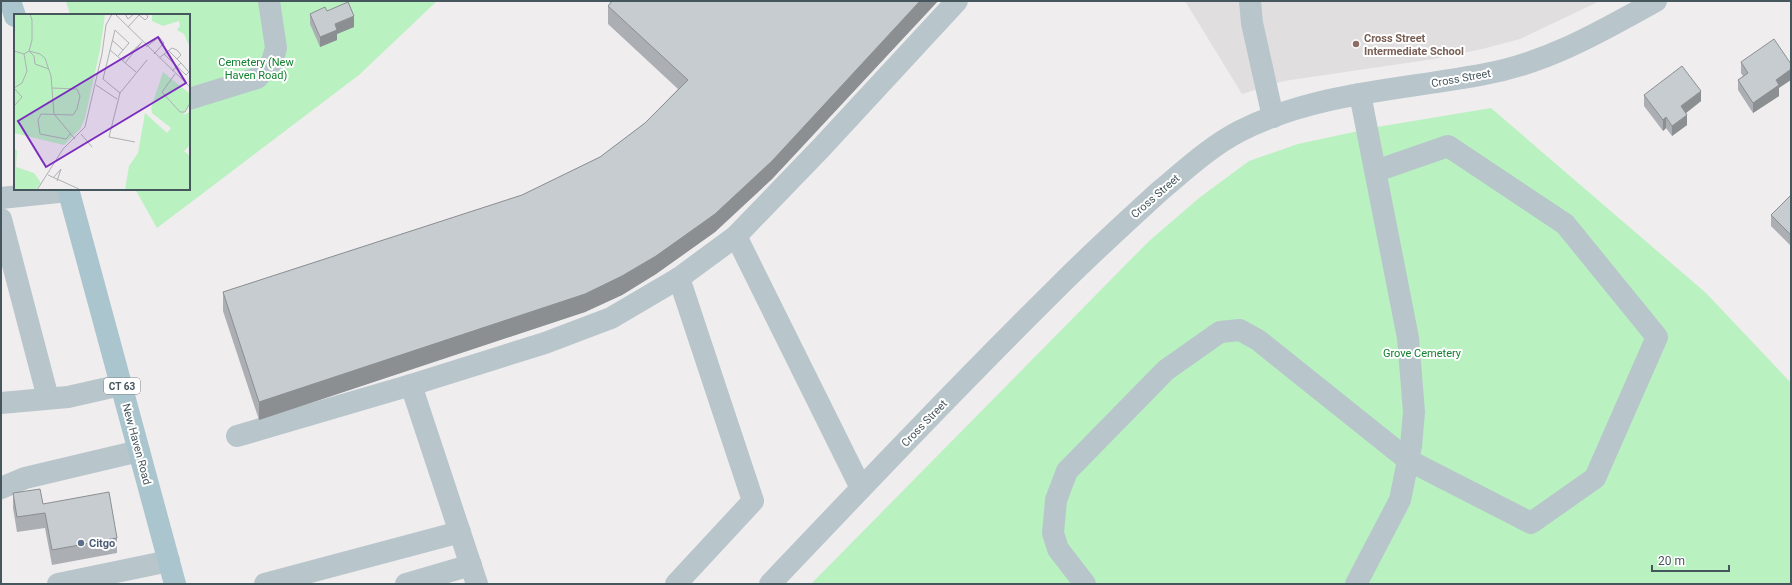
<svg xmlns="http://www.w3.org/2000/svg" width="1792" height="585" font-family="Roboto,sans-serif">
	<style>
		.education { fill: #e1dee0 }
		.green { fill: #b9f1c1 }
		.lines { fill: none; stroke-linecap: round; stroke-linejoin: round }
		.minor { stroke: #b8c6cc; stroke-width: 22 }
		.major { stroke: #abc5ce; stroke-width: 22 }
		.wall { fill: #abafb4 }
		.shaded-wall { fill: #8b8f92 }
		.building { fill: #c7ccd1; stroke: #8b8f92 }
		.education-dot { fill: #8d6e63; stroke: #fff; stroke-width: 1.5 }
		.service-dot { fill: #5c6f8a; stroke: #fff; stroke-width: 1.5 }
		.labels { text-anchor: middle; stroke-width: 4; stroke-linejoin: round; paint-order: stroke }
		.shield { fill: #fff; stroke: #7d898d; stroke-width: 1 }
		.shield-label { font-size: 10px; font-weight: bold; fill: #45565c }
		.education-label { font-size: 11px; font-weight: bold; fill: #785e54; stroke: #fff; text-anchor: start }
		.park-label { font-size: 11px; fill: #12802f; stroke: #fff }
		.street-label { font-size: 11px; fill: #45565c; stroke: #fff }
		.service-label { font-size: 11px; font-weight: bold; fill: #4e5e75; stroke: #fff; text-anchor: start }
		.inset-road { fill: none; stroke: #acb1b4; stroke-width: 1 }
		.view { fill: #7b2cbf; fill-opacity: 0.15; stroke: #7b2cbf; stroke-width: 2 }
		.inset-edge { fill: none; stroke: #45565c; stroke-width: 2 }
	</style>
	<rect width="100%" height="100%" fill="#f0edee"/>
	<path class="education" d="M1185 1H1600L1520 39 1482 49 1434 59 1284 81 1242 94Z"/>
	<g class="green">
		<path d="M66 1H437L359 75 157 228 135 189H189V15H70Z"/>
		<path d="M1491 108 1706 293 1791 383V584H811L1148 242 1199 198 1249 161 1298 144 1377 127Z"/>
	</g>
	<g class="lines">
		<g class="minor">
			<path d="M1250 1 1252 23 1273 117"/>
			<path d="M189 99 257 78 272 62 276 48 269 1"/>
			<path d="M1 198 68 191"/>
			<path d="M1 219 48 398"/>
			<path d="M736 236 861 488"/>
			<path d="M411 385 477 584"/>
			<path d="M1 403 68 397 121 385"/>
			<path d="M237 436 411 385 545 343 611 318 679 278 736 236 820 149 957 1"/>
			<path d="M1 488 25 478 139 451"/>
			<path d="M58 584 169 561"/>
			<path d="M265 584 460 532"/>
			<path d="M406 584 471 565"/>
			<path d="M676 584 753 501 679 278"/>
			<path d="M770 584C866 483 962 382 1061 284 1093 252 1127 221 1161 190 1186 169 1211 146 1240 131 1316 92 1403 90 1485 74 1547 63 1602 31 1656 1"/>
			<path d="M1085 584 1058 549 1053 533 1056 500 1067 471 1166 370 1220 332 1240 330 1258 340 1408 460 1531 523 1595 478 1657 337 1565 224 1448 146 1376 171"/>
			<path d="M1356 584 1400 500 1411 446 1414 412 1408 338 1360 94"/>
		</g>
		<g class="major">
			<path d="M10 1 15 16"/>
			<path d="M68 189 175 584"/>
		</g>
	</g>
	<g class="wall">
		<path d="M612 1H938L772 179 715 232 656 274 622 295 585 312 259 420 223 311V292L522 195 600 157 645 123 678 89 608 24V6Z"/>
		<path d="M327 11 354 27 337 34V40L320 47 310 24V14Z"/>
		<path d="M1741 62 1779 88V96L1753 113 1738 90V80L1743 76 1741 73Z"/>
		<path d="M1644 95 1701 101 1686 113 1687 125 1672 136 1666 128 1663 131 1644 106Z"/>
		<path d="M1791 195V246L1771 226V215Z"/>
		<path d="M13 493 43 504 117 538V553L52 565 45 528 17 532 13 508Z"/>
	</g>
	<g class="shaded-wall">
		<path d="M920 1H938L772 179 715 232 656 274 622 295 585 312 259 420V402Z"/>
		<path d="M354 16V27L337 34V40L320 47V37L335 24Z"/>
		<path d="M1791 69V80L1779 88V96L1753 113V103L1776 80Z"/>
		<path d="M1701 91V101L1681 117V106Z"/>
		<path d="M1687 115V125L1672 136V126Z"/>
		<path d="M1666 117V128L1663 131V120Z"/>
	</g>
	<g class="building">
		<path d="M612 1H920L772 161 715 214 656 256 622 276 585 294 259 402 223 292 522 195 600 157 645 123 688 80 608 6Z"/>
		<path d="M348 2 354 16 335 24 337 30 320 37 310 14 325 7 327 11Z"/>
		<path d="M1774 39 1791 64V69L1776 80 1779 85 1753 103 1738 80 1748 73 1741 62Z"/>
		<path d="M1682 66 1701 91 1681 106 1687 115 1672 126 1666 117 1663 120 1644 95Z"/>
		<path d="M1791 195V235L1771 215Z"/>
		<path d="M40 489 43 504 109 492 117 538 52 550 45 513 17 517 13 493Z"/>
	</g>
	<circle class="education-dot" cx="1356" cy="44" r="4"/>
	<circle class="service-dot" cx="81" cy="543" r="4"/>
	<g class="labels">
		<rect class="shield" x="104" y="378" width="36" height="16" rx="3"/>
		<g class="shield-label">
			<text x="122" y="390">CT 63</text>
		</g>
		<g class="education-label">
			<text x="1364" y="42">Cross Street<tspan x="1364" dy="13">Intermediate School</tspan></text>
		</g>
		<g class="park-label">
			<text x="256" y="66">Cemetery (New<tspan x="256" dy="13">Haven Road)</tspan></text>
			<text x="1422" y="357">Grove Cemetery</text>
		</g>
		<g class="street-label">
			<text transform="translate(1461 78) rotate(-10)" y="4">Cross Street</text>
			<text transform="translate(1155 196) rotate(-41)" y="4">Cross Street</text>
			<text transform="translate(924 423) rotate(-46)" y="4">Cross Street</text>
			<text transform="translate(137 444) rotate(75)" y="4">New Haven Road</text>
		</g>
		<g class="service-label">
			<text x="89" y="547">Citgo</text>
		</g>
	</g>
	<g transform="translate(14 14)">
		<rect width="176" height="176" fill="#f0edee"/>
		<path d="M0 0H91L86 36 71 104 66 115 50 131 0 119ZM138 0H176V34L170 20 163 16 166 12 165 7 149 12 138 7ZM149 58 176 80V90L169 101 176 98V131L170 137 176 142V176H111L115 152 124 139 131 99 153 119 157 114 138 99 137 94ZM0 134 3 137 2 153 20 159 27 169 21 176H0Z" fill="#b9f1c1"/>
		<path class="inset-road" d="M101 0 176 73M111 0 114 5 120 0M125 1 131 6 134 3 132 0M114 13 126 0M98 26 109 36M132 33 145 23 150 29 140 40M96 36 122 58M154 36 163 45M0 37 10 40 13 57 8 69 0 74M15 37 26 40 31 44 37 62 40 100 61 125M15 37 20 42 21 50 35 55M10 40 15 37 18 26V6L16 0M150 40 172 61 175 58 167 49M104 42 115 29 101 16 89 65 106 79M145 44 158 34 163 36 167 41 163 45 167 49 158 57M108 47 128 28M111 49 128 28M161 60 148 78 166 98H171L176 89M82 71 103 85M38 74 63 75 66 82 63 95 59 101 27 100 24 106 26 120 52 125 56 120M0 92 8 83 0 74M67 120 78 133M121 128 95 123 106 79 133 46M34 161 65 175M39 164 47 155 43 167M23 176 49 135 71 113 88 40 92 11 98 0"/>
		<path class="view" d="M144 23 172 69 32 153 4 107Z"/>
		<rect width="176" height="176" class="inset-edge"/>
	</g>
	<rect width="1792" height="585" fill="none" stroke="#45565c" stroke-width="4"/>
	<path d="M1652 565v6h77v-6" fill="none" stroke="#45565c" stroke-width="2"/>
	<text x="1658" y="565" font-size="12" fill="#45565c" stroke="#ffffff" stroke-width="3" paint-order="stroke">20 m</text>
</svg>
